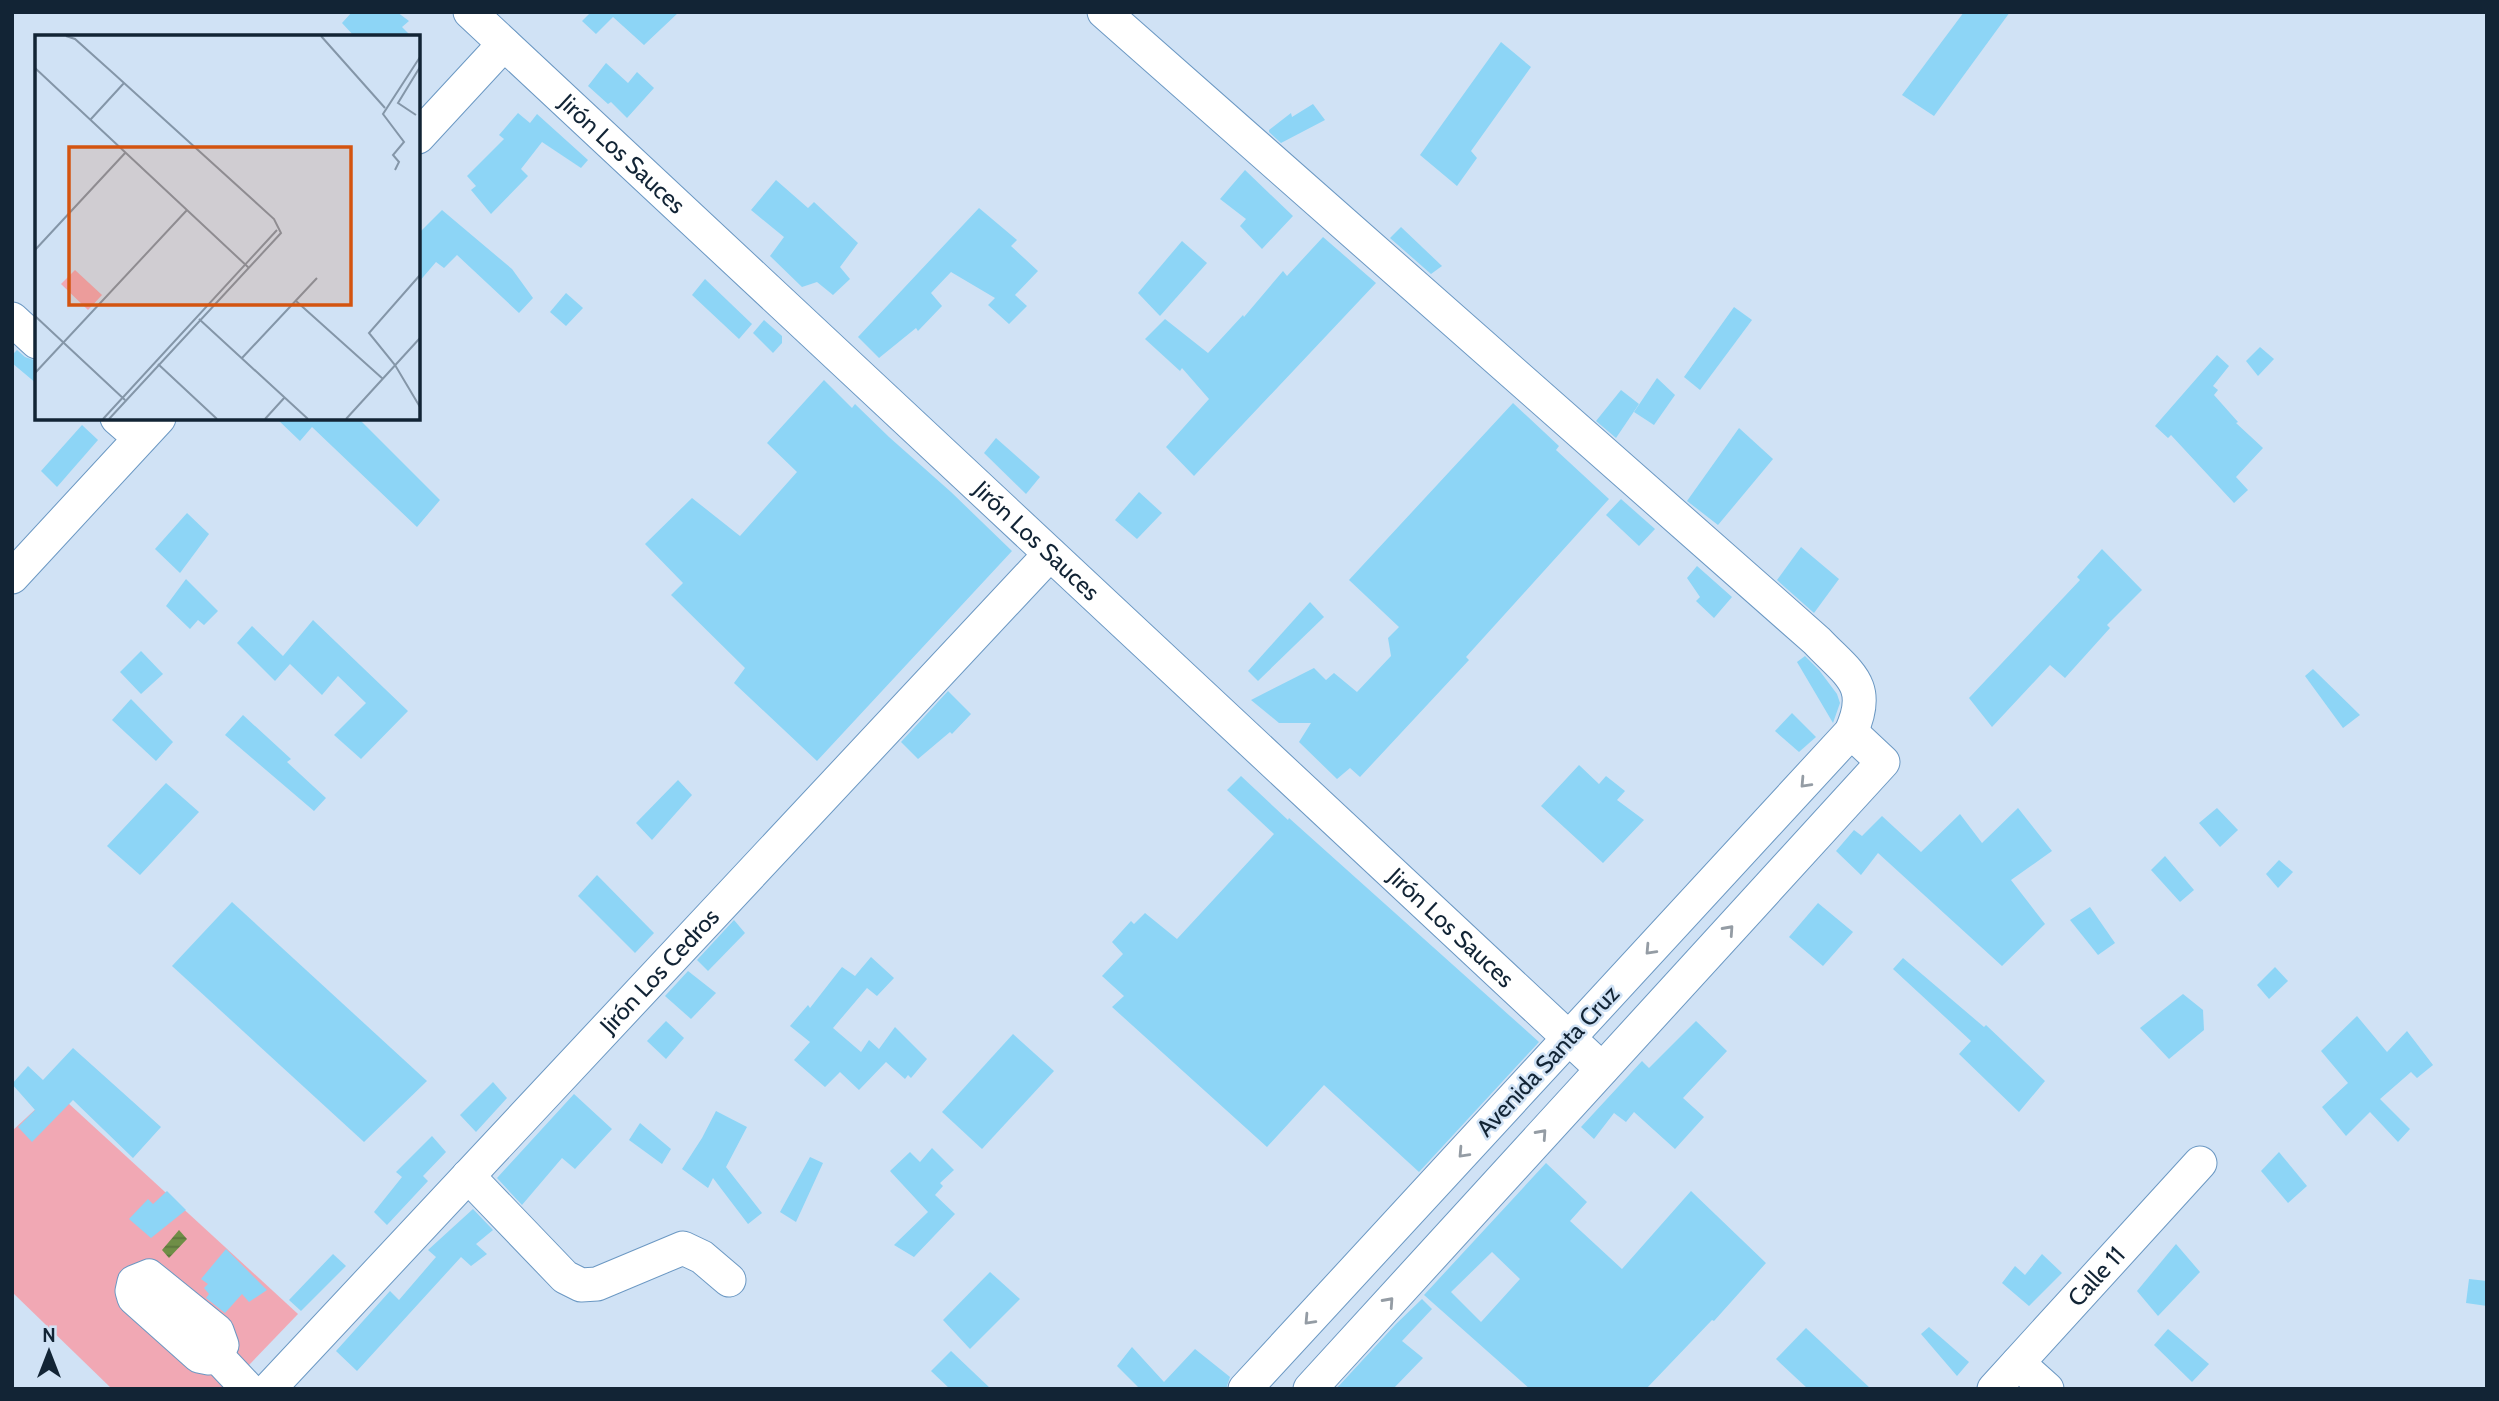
<svg xmlns="http://www.w3.org/2000/svg" width="2499" height="1401" font-family="Cabin,sans-serif">
	<style>
		.green { fill: #f1a8b4 }
		.water { fill: url(#water-rules) }
		.building { fill: #8dd5f6; fill-rule: evenodd }
		.lines { fill: none; stroke-linecap: round; stroke-linejoin: round }
		.minor-casing { stroke: #6b98c3; stroke-width: 35 }
		.minor { stroke: #fff; stroke-width: 33 }
		.oneway { stroke: #949ca4 }
		.labels { text-anchor: middle; stroke-width: 5; stroke-linejoin: round; paint-order: stroke }
		.street-label { font-size: 24px; fill: #122435; stroke: #d0e2f5 }
		.inset-road { fill: none; stroke: #8496a8; stroke-width: 2 }
		.view { fill: #d35410; fill-opacity: 0.15; stroke: #d35410; stroke-width: 3.5 }
		.inset-edge { fill: none; stroke: #122435; stroke-width: 3.5 }
	</style>
	<defs>
		<pattern id="water-rules" width="6" height="5" patternUnits="userSpaceOnUse" patternTransform="scale(1.75)"><rect width="6" height="5" fill="#6f8e46"/><path d="M0 2.5h6" fill="none" stroke="#5a743b"/></pattern>
	</defs>
	<rect width="100%" height="100%" fill="#d0e2f5"/>
	<path class="green" d="M55 1091 298 1314 226 1389H112L12 1292V1131Z"/>
	<path class="water" d="M179 1230 187 1239 169 1258 162 1250Z"/>
	<g class="building">
		<path d="M352 12H397L409 21 402 27 412 37H355L342 23Z"/>
		<path d="M591 12H679L644 45 613 17 596 34 582 21Z"/>
		<path d="M1964 12H2010L1934 116 1902 95Z"/>
		<path d="M1501 42 1531 67 1471 151 1477 158 1457 186 1420 155Z"/>
		<path d="M606 63 628 83 637 72 654 88 627 118 611 102 608 104 588 86Z"/>
		<path d="M1313 104 1325 120 1281 143 1269 132V130L1291 113 1292 117Z"/>
		<path d="M518 113 530 123 537 114 588 160 581 168 542 142 521 169 528 176 491 214 471 190 476 186 467 176 504 139 499 135Z"/>
		<path d="M1245 170 1293 216 1262 249 1240 226 1246 219 1220 199Z"/>
		<path d="M776 180 808 208 814 202 858 243 840 267 850 279 833 295 817 282 802 287 770 256 784 237 751 210Z"/>
		<path d="M979 208 1017 240 1011 246 1038 271 1015 295 1027 306 1009 324 988 305 995 298 951 272 931 293 942 306 918 331 916 328 879 358 858 337Z"/>
		<path d="M442 210 512 269 533 298 519 313 457 255 444 268 436 262 418 283V234Z"/>
		<path d="M1401 227 1442 266 1431 274 1390 238Z"/>
		<path d="M1323 237 1376 283 1194 476 1166 447 1209 399 1182 368 1180 371 1145 339 1165 319 1208 353 1243 315 1244 317 1283 271 1287 276Z"/>
		<path d="M1182 241 1207 263 1160 316 1138 293Z"/>
		<path d="M705 279 752 324 739 339 692 295Z"/>
		<path d="M566 293 583 308 566 326 550 312Z"/>
		<path d="M1734 307 1752 320 1700 390 1684 377Z"/>
		<path d="M764 320 782 336V343L773 353 753 333Z"/>
		<path d="M2260 347 2274 359 2258 376 2246 361Z"/>
		<path d="M17 350 25 357 37 361V384L12 363V355Z"/>
		<path d="M2217 355 2229 366 2213 386 2218 390 2214 395 2238 422 2236 423 2263 448 2236 477 2248 490 2234 503 2171 435 2168 438 2155 426Z"/>
		<path d="M1657 378 1675 395 1654 425 1634 412Z"/>
		<path d="M824 380 852 408 855 404 889 437 951 492 1012 551 817 761 734 683 745 668 671 595 683 583 645 544 692 498 740 536 797 472 767 443Z"/>
		<path d="M1621 390 1639 404 1616 438 1596 421Z"/>
		<path d="M1513 403 1559 446 1556 450 1609 499 1466 657 1469 660 1360 777 1350 768 1337 779 1299 742 1311 723H1279L1251 700 1314 668 1326 680 1334 673 1357 692 1391 656 1388 638 1399 627 1349 580Z"/>
		<path d="M276 418H358L440 500 417 527 312 427 300 441Z"/>
		<path d="M82 425 98 440 57 487 41 471Z"/>
		<path d="M1739 428 1773 459 1718 525 1687 501Z"/>
		<path d="M996 438 1040 477 1026 494 984 453Z"/>
		<path d="M1139 492 1162 513 1137 539 1115 520Z"/>
		<path d="M1621 499 1655 529 1639 546 1606 515Z"/>
		<path d="M187 513 209 534 180 573 155 549Z"/>
		<path d="M1801 547 1839 579 1814 613 1777 580Z"/>
		<path d="M2102 549 2142 590 2107 625 2110 628 2065 678 2050 665 1992 727 1969 698 2080 580 2077 577Z"/>
		<path d="M1697 566 1732 597 1714 618 1696 601 1700 597 1687 578Z"/>
		<path d="M186 579 218 611 204 625 198 620 190 629 166 606Z"/>
		<path d="M1310 602 1324 617 1258 681 1248 671Z"/>
		<path d="M313 620 408 711 361 759 334 735 366 703 338 676 322 695 290 664 275 681 237 643 252 626 283 656Z"/>
		<path d="M141 651 163 674 141 694 120 672Z"/>
		<path d="M1805 656 1819 670 1837 694 1840 703 1833 723 1797 662Z"/>
		<path d="M2313 669 2360 715 2343 728 2305 676Z"/>
		<path d="M948 691 971 714 952 734 950 732 918 759 901 742Z"/>
		<path d="M131 699 173 742 156 761 112 720Z"/>
		<path d="M1792 713 1816 737 1799 752 1775 731Z"/>
		<path d="M243 715 291 759 287 762 326 798 314 811 225 735Z"/>
		<path d="M1579 765 1599 784 1606 776 1625 791 1617 800 1644 820 1603 863 1541 806Z"/>
		<path d="M1241 776 1288 820 1289 818 1539 1042 1419 1172 1324 1085 1267 1147 1112 1007 1124 996 1102 976 1123 954 1112 942 1131 921 1134 924 1145 913 1177 939 1274 834 1227 790Z"/>
		<path d="M678 780 692 795 652 840 636 823Z"/>
		<path d="M166 783 199 812 140 875 107 846Z"/>
		<path d="M2018 808 2052 851 2011 880 2045 924 2002 966 1878 853 1861 875 1836 851 1854 830 1862 836 1882 816 1921 852 1960 814 1982 843Z"/>
		<path d="M2217 808 2238 830 2220 847 2199 823Z"/>
		<path d="M2165 856 2194 890 2180 902 2151 870Z"/>
		<path d="M2279 860 2293 872 2278 888 2266 874Z"/>
		<path d="M597 875 654 933 635 953 578 896Z"/>
		<path d="M232 902 427 1081 364 1142 172 966Z"/>
		<path d="M1818 903 1853 932 1823 966 1789 937Z"/>
		<path d="M2090 907 2115 943 2098 955 2070 920Z"/>
		<path d="M734 920 745 933 708 971 697 960Z"/>
		<path d="M871 957 894 978 877 996 867 988 833 1028 861 1052 869 1040 879 1049 895 1027 927 1059 911 1078 908 1075 905 1079 886 1062 859 1090 840 1072 825 1087 794 1060 810 1042 790 1026 808 1005 810 1008 842 967 855 976Z"/>
		<path d="M1903 958 1984 1027 1986 1025 2045 1081 2019 1112 1959 1054 1971 1041 1893 969Z"/>
		<path d="M2275 967 2288 981 2269 999 2257 985Z"/>
		<path d="M688 971 716 993 691 1019 665 996Z"/>
		<path d="M2183 994 2203 1010 2204 1030 2169 1059 2140 1028Z"/>
		<path d="M2357 1016 2387 1052 2407 1031 2433 1065 2417 1078 2411 1072 2380 1099 2410 1129 2398 1142 2370 1112 2346 1136 2322 1107 2348 1083 2321 1051Z"/>
		<path d="M666 1021 684 1038 666 1059 647 1041Z"/>
		<path d="M1696 1021 1727 1051 1683 1098 1704 1117 1675 1149 1634 1112 1626 1122 1614 1113 1594 1139 1581 1127 1642 1061 1649 1068Z"/>
		<path d="M1013 1034 1054 1071 982 1149 942 1112Z"/>
		<path d="M73 1048 161 1127 133 1158 73 1100 32 1142 18 1127 35 1110 12 1084 28 1066 43 1080Z"/>
		<path d="M493 1082 507 1098 476 1132 460 1115Z"/>
		<path d="M574 1094 612 1129 575 1169 562 1158 522 1205 497 1178Z"/>
		<path d="M716 1111 747 1127 726 1167 762 1213 748 1224 713 1178 708 1188 682 1169 702 1138Z"/>
		<path d="M640 1123 671 1149 662 1164 629 1140Z"/>
		<path d="M432 1136 446 1152 423 1176 428 1181 387 1225 374 1212 402 1177 396 1172Z"/>
		<path d="M932 1148 954 1170 940 1183 943 1186 935 1195 955 1214 914 1257 894 1245 928 1212 890 1171 910 1152 920 1162Z"/>
		<path d="M2279 1152 2307 1186 2288 1203 2261 1171Z"/>
		<path d="M810 1157 823 1163 796 1222 780 1212Z"/>
		<path d="M1546 1163 1587 1202 1570 1221 1622 1269 1691 1191 1766 1263 1714 1321 1712 1320 1646 1389H1530L1424 1295ZM1492 1252 1520 1279 1481 1322 1451 1292Z"/>
		<path d="M167 1191 186 1210 151 1238 129 1219 148 1199 153 1204Z"/>
		<path d="M473 1209 493 1230 476 1244 487 1254 471 1266 461 1257 357 1371 336 1351 390 1291 399 1300 436 1257 428 1250Z"/>
		<path d="M2176 1244 2200 1272 2158 1316 2137 1291Z"/>
		<path d="M226 1249 267 1290 249 1302 242 1294 225 1313 206 1298 209 1294 204 1288 208 1284 201 1279Z"/>
		<path d="M333 1254 346 1266 301 1311 289 1300Z"/>
		<path d="M2042 1254 2062 1273 2029 1306 2002 1283 2015 1266 2025 1275Z"/>
		<path d="M990 1272 1020 1299 970 1349 943 1320Z"/>
		<path d="M2469 1279 2487 1281V1306L2466 1303Z"/>
		<path d="M1422 1299 1432 1309 1402 1341 1423 1358 1393 1389H1336L1396 1324Z"/>
		<path d="M1929 1327 1969 1362 1957 1376 1921 1334Z"/>
		<path d="M1806 1328 1871 1389H1808L1776 1359Z"/>
		<path d="M2168 1329 2209 1364 2192 1382 2154 1345Z"/>
		<path d="M1132 1347 1164 1382 1195 1349 1230 1377 1226 1389H1140L1117 1366Z"/>
		<path d="M951 1351 991 1389H950L931 1371Z"/>
	</g>
	<g class="lines">
		<g class="minor-casing">
			<g id="minor">
				<path id="s1" d="M470 12 1602 1069"/>
				<path d="M1104 12 1817 641C1848 674 1873 684 1851 732L1245 1389"/>
				<path d="M418 137 504 44"/>
				<path d="M12 319 37 342"/>
				<path d="M117 418 140 438"/>
				<path d="M12 577 159 418"/>
				<path d="M468 1176 565 1277 581 1285 597 1284 683 1248 702 1257 729 1280"/>
				<path d="M149 1276 217 1331 222 1345 216 1355 209 1358 199 1356 134 1298 132 1291 134 1282Z"/>
				<path d="M216 1355 248 1389"/>
				<path d="M2018 1363 2047 1389"/>
				<path id="s2" d="M269 1389 1050 554"/>
				<path d="M1310 1389 1883 762 1851 732"/>
				<path id="s3" d="M1994 1389 2200 1163"/>
			</g>
		</g>
		<use href="#minor" class="minor"/>
	</g>
	<defs><path id="oneway-chevron" d="M-2-3.5L2.5 0L-2 3.5" fill="none" stroke-width="1.6" stroke-linecap="round" stroke-linejoin="round" transform="scale(1.75)"/></defs>
	<g class="oneway">
		<use href="#oneway-chevron" transform="translate(1805 783) rotate(133)"/>
		<use href="#oneway-chevron" transform="translate(1729 930) rotate(-48)"/>
		<use href="#oneway-chevron" transform="translate(1650 950) rotate(133)"/>
		<use href="#oneway-chevron" transform="translate(1542 1134) rotate(-48)"/>
		<use href="#oneway-chevron" transform="translate(1463 1153) rotate(133)"/>
		<use href="#oneway-chevron" transform="translate(1389 1302) rotate(-48)"/>
		<use href="#oneway-chevron" transform="translate(1309 1320) rotate(133)"/>
	</g>
	<g class="labels">
		<g class="street-label">
			<text dy="8" stroke="none"><textPath href="#s1" startOffset="208">Jirón Los Sauces</textPath></text>
			<text dy="8" stroke="none"><textPath href="#s1" startOffset="775">Jirón Los Sauces</textPath></text>
			<text dy="8" stroke="none"><textPath href="#s1" startOffset="1342">Jirón Los Sauces</textPath></text>
			<text dy="8" stroke="none"><textPath href="#s2" startOffset="572">Jirón Los Cedros</textPath></text>
			<text transform="translate(1548 1061) rotate(-47)" y="8">Avenida Santa Cruz</text>
			<text dy="8" stroke="none"><textPath href="#s3" startOffset="152">Calle 11</textPath></text>
		</g>
	</g>
	<g transform="translate(35 35)">
		<rect width="385" height="385" fill="#d0e2f5"/>
		<path d="M40 235 67 260 53 275 26 249Z" fill="#f1a8b4"/>
		<path class="inset-road" d="M31 1 40 4 78 38 239 184 246 198 74 384M286 1 350 73M0 33 214 233M381 80 363 68 385 32M56 84 89 48M360 135 364 127 358 120 369 107 348 79 385 22M0 215 91 117M385 240 334 298 360 330 385 372M261 266 348 344M0 281 90 365M164 284 273 384M207 323 282 243M123 329 182 384M0 338 152 175M68 384 242 195M230 384 250 362M311 384 385 303"/>
		<path class="view" d="M34 112H316V270H34Z"/>
		<rect width="385" height="385" class="inset-edge"/>
	</g>
	<rect width="2499" height="1401" fill="none" stroke="#122435" stroke-width="28"/>
	<g transform="translate(49 1352)" stroke="#d0e2f5" stroke-width="5" paint-order="stroke">
	<path d="M0-5L12 26L0 18L-12 26Z" fill="#122435"/>
	<text y="-10" font-size="19" font-weight="bold" text-anchor="middle" fill="#122435">N</text>
	</g>
</svg>
